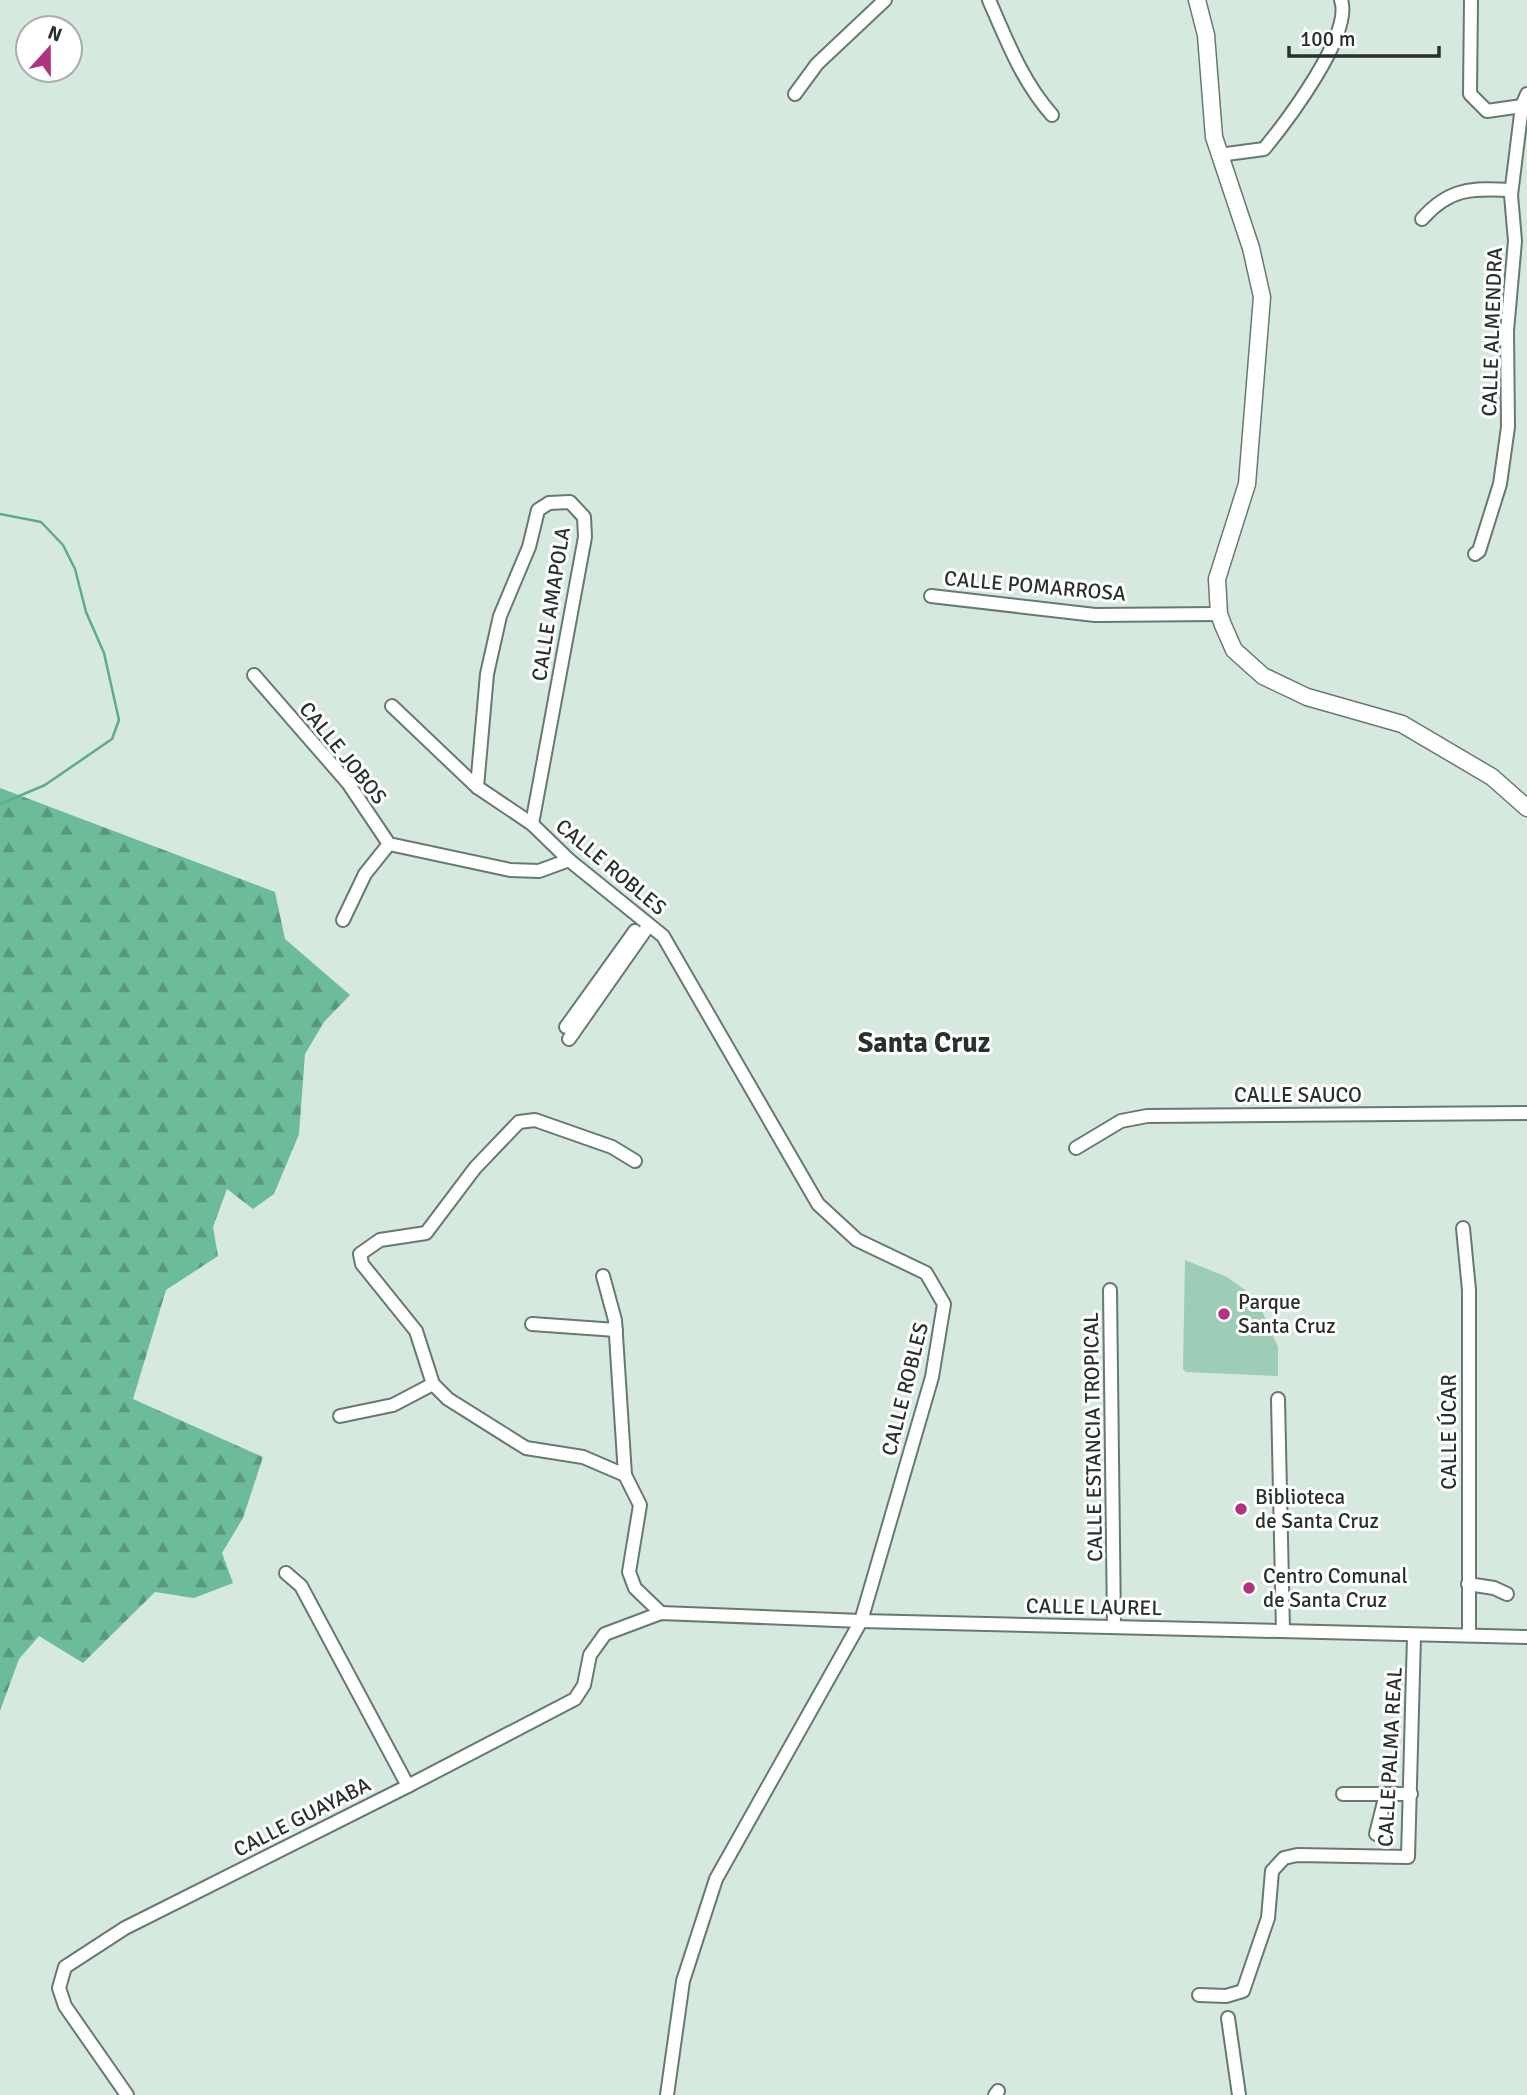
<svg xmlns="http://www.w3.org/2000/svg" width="1527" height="2095" font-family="Signika,sans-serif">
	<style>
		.forest { fill: url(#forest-firs) }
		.garden { fill: #9dcdb7 }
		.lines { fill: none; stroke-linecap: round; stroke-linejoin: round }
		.stream { stroke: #5dac8a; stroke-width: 2.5 }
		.street-casing { stroke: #677970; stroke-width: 16 }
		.secondary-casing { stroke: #677970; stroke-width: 19 }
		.street { stroke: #fff; stroke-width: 12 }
		.secondary { stroke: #fff; stroke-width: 16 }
		.poi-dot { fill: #b1327f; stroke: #fff; stroke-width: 2.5 }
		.labels { text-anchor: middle; stroke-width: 6; stroke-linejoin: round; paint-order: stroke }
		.street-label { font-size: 21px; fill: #29302d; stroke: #fff }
		.poi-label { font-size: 21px; fill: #29302d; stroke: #fff; text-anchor: start }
		.district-label { font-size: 28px; font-weight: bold; fill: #29302d; stroke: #fff }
	</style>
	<defs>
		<pattern id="forest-firs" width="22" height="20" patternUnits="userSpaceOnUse" patternTransform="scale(1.75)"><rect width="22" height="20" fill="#6cbb99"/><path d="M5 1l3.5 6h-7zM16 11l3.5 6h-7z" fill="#59987d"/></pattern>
	</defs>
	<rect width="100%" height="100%" fill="#d5e9df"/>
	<path class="forest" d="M0 788 275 892 285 939 350 995 324 1022 305 1054 299 1134 274 1194 253 1209 227 1189 213 1227 218 1256 166 1290 133 1399 263 1457 243 1518 222 1553 233 1583 194 1598 155 1592 83 1663 39 1636 19 1659 0 1711Z"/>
	<path class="garden" d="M1185 1260 1227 1277 1245 1290 1259 1304 1278 1347V1376L1186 1372 1183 1369Z"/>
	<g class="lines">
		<path class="stream" d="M0 514 41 522 63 545 75 569 86 612 104 653 119 720 112 739 45 785 0 804"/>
		<g class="street-casing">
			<g id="street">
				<path d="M989 0C1007 41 1022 81 1052 115"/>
				<path d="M1471 0 1470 94 1487 111 1522 106"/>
				<path d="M795 94 817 64 885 0"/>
				<path d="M1219 155 1264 149C1287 121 1353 34 1341 0"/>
				<path d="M1422 219C1449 188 1472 188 1511 190"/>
				<path d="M1475 554 1479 551 1500 484 1508 427 1507 331 1515 241 1511 195 1522 106 1527 94"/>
				<path d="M931 596 1095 615 1219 614"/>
				<path d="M254 675 348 783 389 844 510 870 539 871 569 860"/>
				<path d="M392 706 477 787 532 824 569 860 663 936 818 1204 857 1240 926 1273 944 1304 932 1377 861 1621 716 1879 683 1981 667 2095"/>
				<path d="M477 787 487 674 500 616 529 547 538 510 549 503 570 502 584 517 585 537 532 824"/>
				<path d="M343 920 365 874 389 844"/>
				<path d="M566 1027 635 931"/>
				<path d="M569 1039 649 925"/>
				<path d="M1076 1148 1121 1121 1147 1116 1527 1113"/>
				<path d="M635 1161 612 1147 535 1120 519 1122 475 1168 426 1233 380 1240 360 1254 362 1264 416 1331 433 1384 448 1399 526 1448 583 1457 625 1475 640 1505 629 1572 635 1588 661 1613"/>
				<path d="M1463 1228 1469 1290V1635"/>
				<path d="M603 1276 615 1320 625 1475"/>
				<path d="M1110 1290 1114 1626"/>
				<path d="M532 1324 616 1330"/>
				<path d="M1278 1399 1283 1631"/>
				<path d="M340 1416 393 1405 433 1384"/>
				<path d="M286 1573 301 1586 408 1786"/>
				<path d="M1468 1584 1494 1588 1507 1594"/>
				<path d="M1343 1794H1411"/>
				<path d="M1376 1834 1386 1794"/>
				<path d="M1199 1995 1226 1996 1243 1991 1268 1918 1272 1871 1284 1858 1297 1855 1408 1857 1414 1636"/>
				<path d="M1228 2018 1239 2095"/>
				<path d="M127 2095 65 2006 59 1988 65 1967 125 1928 408 1786 575 1699 584 1685 590 1655 605 1634 661 1613 861 1621 1527 1637"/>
				<path d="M995 2095 998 2091"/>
			</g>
		</g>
		<g class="secondary-casing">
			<path id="secondary" d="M1197 0 1206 35 1214 137 1251 248 1262 297 1247 484 1217 579 1219 614 1223 625 1234 650 1263 676 1307 697 1402 724 1492 777 1527 808"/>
		</g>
		<use href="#street" class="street"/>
		<use href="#secondary" class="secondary"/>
	</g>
	<g class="poi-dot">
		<circle cx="1224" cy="1314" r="7"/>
		<circle cx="1241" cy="1509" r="7"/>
		<circle cx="1249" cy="1588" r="7"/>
	</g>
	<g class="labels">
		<g class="street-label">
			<text transform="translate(1492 332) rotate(-88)" y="7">CALLE ALMENDRA</text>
			<text transform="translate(1035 586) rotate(5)" y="7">CALLE POMARROSA</text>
			<text transform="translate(551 604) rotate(-81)" y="7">CALLE AMAPOLA</text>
			<text transform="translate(343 753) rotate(51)" y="7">CALLE JOBOS</text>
			<text transform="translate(611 867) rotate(40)" y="7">CALLE ROBLES</text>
			<text x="1298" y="1102">CALLE SAUCO</text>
			<text transform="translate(905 1389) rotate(-76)" y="7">CALLE ROBLES</text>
			<text transform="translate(1449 1432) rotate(-90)" y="7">CALLE ÚCAR</text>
			<text transform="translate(1093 1437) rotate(-91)" y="7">CALLE ESTANCIA TROPICAL</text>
			<text transform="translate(1094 1607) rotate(1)" y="7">CALLE LAUREL</text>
			<text transform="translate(1390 1757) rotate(-87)" y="7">CALLE PALMA REAL</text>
			<text transform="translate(302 1817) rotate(-27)" y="7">CALLE GUAYABA</text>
		</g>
		<g class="poi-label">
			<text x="1238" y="1309">Parque<tspan x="1238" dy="24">Santa Cruz</tspan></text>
			<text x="1255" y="1504">Biblioteca<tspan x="1255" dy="24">de Santa Cruz</tspan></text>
			<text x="1263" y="1583">Centro Comunal<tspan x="1263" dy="24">de Santa Cruz</tspan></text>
		</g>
		<g class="district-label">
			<text x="924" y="1052">Santa Cruz</text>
		</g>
	</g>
	<g transform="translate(49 49) rotate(21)"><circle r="33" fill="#ffffff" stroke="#a9acab" stroke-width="2"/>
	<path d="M0-5L12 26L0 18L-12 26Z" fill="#b1327f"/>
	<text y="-10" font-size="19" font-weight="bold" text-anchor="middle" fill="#29302d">N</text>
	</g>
	<path d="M1289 46v10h150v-10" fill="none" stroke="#29302d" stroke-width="3.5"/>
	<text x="1300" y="46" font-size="21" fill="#29302d" stroke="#ffffff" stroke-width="5" paint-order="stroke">100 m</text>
</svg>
